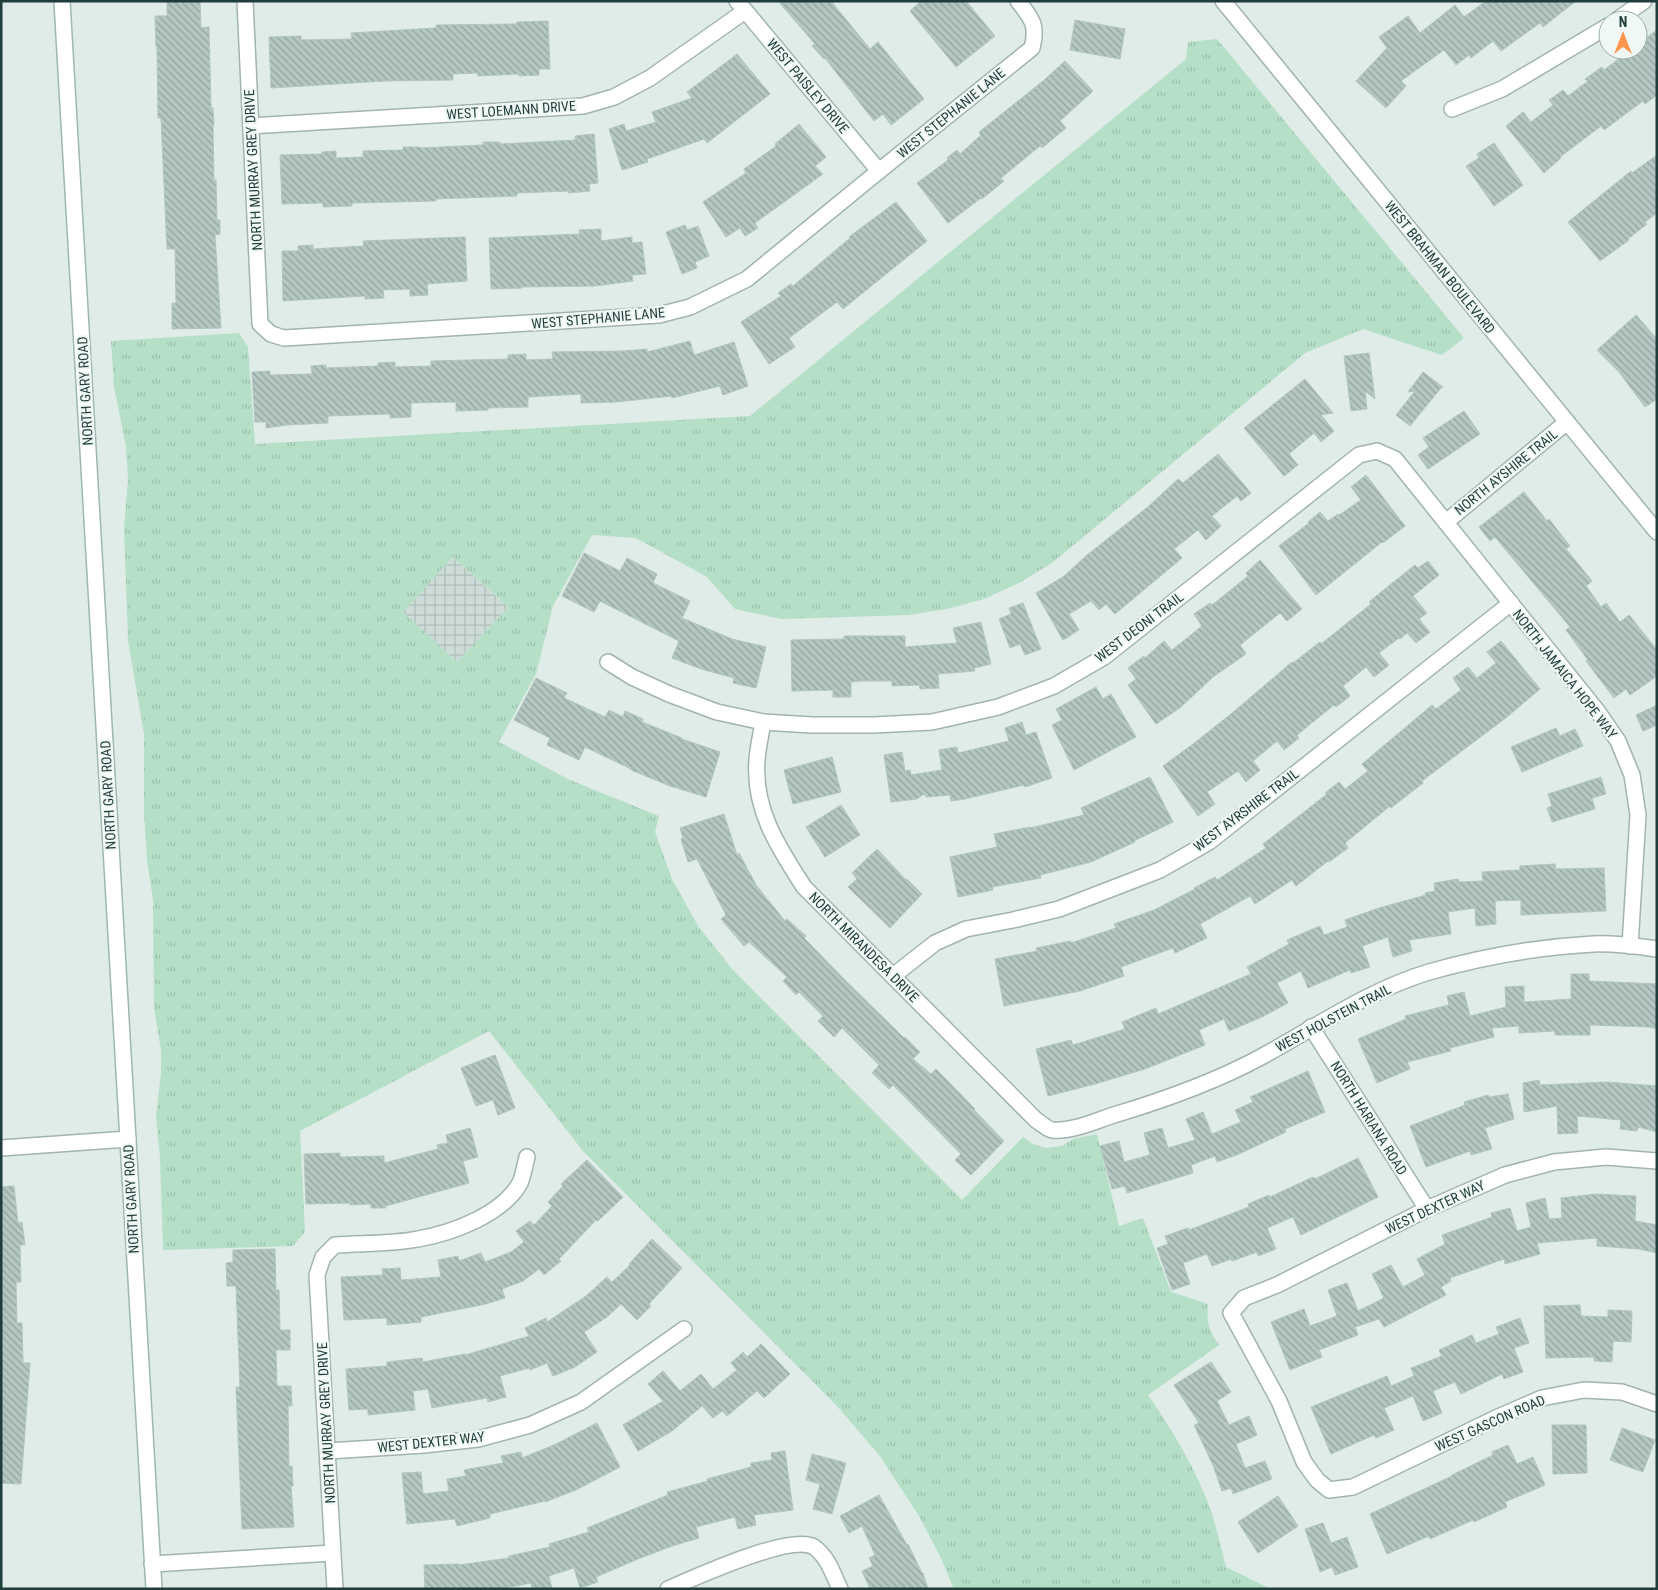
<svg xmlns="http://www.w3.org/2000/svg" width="1658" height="1590" font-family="'Roboto Condensed',sans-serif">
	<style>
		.industrial { fill: url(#industrial-grid) }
		.grass { fill: url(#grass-tufts); fill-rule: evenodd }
		.building { fill: url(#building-back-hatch); stroke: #b1c6c1 }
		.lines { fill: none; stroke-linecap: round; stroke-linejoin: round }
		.minor-casing { stroke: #a2b4b0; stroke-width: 18 }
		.secondary-casing { stroke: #9db8b3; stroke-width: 18 }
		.minor { stroke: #fff; stroke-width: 15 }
		.secondary { stroke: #fff; stroke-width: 15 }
		.labels { text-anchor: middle; stroke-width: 4.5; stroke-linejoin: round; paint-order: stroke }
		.street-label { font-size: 14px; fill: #1f3d3a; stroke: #f0f8f5 }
	</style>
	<defs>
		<pattern id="industrial-grid" width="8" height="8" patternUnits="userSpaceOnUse" patternTransform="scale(1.25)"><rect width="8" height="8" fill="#cddcd8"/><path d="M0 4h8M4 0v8" fill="none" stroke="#b0beba"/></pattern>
		<pattern id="grass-tufts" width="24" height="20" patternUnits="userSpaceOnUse" patternTransform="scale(1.25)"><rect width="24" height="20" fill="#b6dfc8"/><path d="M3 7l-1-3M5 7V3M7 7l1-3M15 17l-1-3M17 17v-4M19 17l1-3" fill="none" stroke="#9cc0ad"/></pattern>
		<pattern id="building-back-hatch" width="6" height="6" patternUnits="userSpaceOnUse" patternTransform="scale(1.25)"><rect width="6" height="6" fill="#b4c7c2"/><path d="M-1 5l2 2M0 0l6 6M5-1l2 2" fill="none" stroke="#92a39f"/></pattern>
	</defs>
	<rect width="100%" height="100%" fill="#dfece8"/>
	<path class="industrial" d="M453 557 508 607 457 662 402 612Z"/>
	<path class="grass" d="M1217 39 1464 338 1442 355 1363 329 1305 353 1052 563 1019 583 984 599 947 609 909 615 782 619 735 609 707 577 636 538 592 535 553 606 536 674 499 742 570 780 659 816 655 832 672 879 698 926 733 970 962 1200 1023 1137 1033 1144 1046 1148 1062 1146 1073 1139 1097 1134 1119 1226 1143 1218 1171 1292 1208 1304C1206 1323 1209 1330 1219 1345L1148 1395C1173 1431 1196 1469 1211 1511 1217 1529 1221 1548 1226 1567L1271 1589H954L941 1558 919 1516 880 1456 836 1405 583 1151 489 1031 300 1131 305 1232 293 1246 163 1250 160 1157 156 1117 161 1072V1050L154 1008 153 900 147 860 144 812V734L128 641 124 529 128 480 126 446 114 387 111 341 239 333 248 347 255 444 750 416 1186 59 1188 42ZM453 557 508 607 457 662 403 612Z"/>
	<g class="building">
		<path d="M167 1H200L201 28 209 27 211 108H213L214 125 213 126 214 180H216L217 220H220V234L215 235 221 328 172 329V303H176L175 249H167L161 118H158L157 46H156L155 16H167Z"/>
		<path d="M778 1H831L870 49 878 42 924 99 891 125 883 114 874 121 825 58 824 59 812 46 815 44Z"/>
		<path d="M921 1H966L995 36 956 67 910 11Z"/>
		<path d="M1486 1H1576L1543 27 1540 23 1501 51 1493 41 1471 58 1469 55 1456 65 1444 50 1401 81 1406 86 1386 108 1356 81 1387 48 1379 37 1408 16 1420 33 1455 5 1464 17Z"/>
		<path d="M1075 20 1125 29 1120 59 1070 50Z"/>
		<path d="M548 21 550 69H539V75L519 76V74L478 76V73L453 74V80L385 81 271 88 269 37 301 36V40L352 39 351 33 436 28V25L517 24V22Z"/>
		<path d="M1657 30V95L1645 104 1643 101 1604 130 1601 126 1560 157 1561 158 1544 173 1506 126 1523 112 1531 122 1553 105 1549 100 1563 90 1568 96 1588 81 1585 79 1602 67 1604 70 1630 50H1638V44Z"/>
		<path d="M737 54 770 94 707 143 704 139 647 159 648 162 622 170 609 129 624 124 626 131 656 122 652 112 692 98 687 92Z"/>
		<path d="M1065 61 1093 91 1060 121 1066 128 1042 148 1040 146 1001 178 1004 181 982 199 981 198 948 223 917 183 948 160 947 158 957 150 960 154 981 135 979 132 1043 81Z"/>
		<path d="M799 124 826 157 815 166 823 174 755 223 758 228 745 236 740 228 726 237 703 202 746 173 744 169 776 146 775 144Z"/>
		<path d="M594 134 598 183 589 184 590 191 568 193V191L517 193V196L436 199V201L352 203V206L323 207V203L282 204 280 155 322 154V152L336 151V158L363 157V151L403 150V147H419L420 148 483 145V142H500V144L576 140 575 136Z"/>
		<path d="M1494 143 1523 185 1494 206 1466 166 1479 158 1477 154Z"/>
		<path d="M1657 155V213L1645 222 1647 224 1628 239 1629 240 1600 261 1568 222 1631 171 1632 173Z"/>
		<path d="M896 202 927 241 843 309 837 302 789 338 795 347 769 364 741 322 781 296 778 293 791 284 793 286 850 238 849 237Z"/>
		<path d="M685 225 687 230 698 226 709 256 695 262 697 268 682 274 666 232Z"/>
		<path d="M601 229V241L632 237V243L642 242 646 274 632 275 633 281 595 286 522 287V288L491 289 489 238 580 234 579 230Z"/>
		<path d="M465 237 467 281 427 284 428 295 410 296V289L383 290 384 298 365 299V296L283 301 282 251H298V246L313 245V249L364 246 363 241Z"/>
		<path d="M1636 315 1657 339V399L1645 407 1619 372 1597 350Z"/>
		<path d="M690 341 694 355 734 342 748 386 723 395 720 386 672 398V396L616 402 581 403V394L528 397V407L488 408V410L456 411V402L411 403V417L390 418V414L328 416V423L287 425 266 428V422H255L252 372 270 371V375L312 374 311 366 326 365V368L378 366V363L395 362V367L431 366V361L508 359V355L526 354V360L553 359 552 352 623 351 647 349V352Z"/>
		<path d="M1369 353 1375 399 1365 391 1367 409 1351 411 1344 356Z"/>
		<path d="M1423 372 1443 387 1441 388 1410 426 1396 415 1415 391 1408 392Z"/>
		<path d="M1305 379 1333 413 1321 415 1334 431 1321 442 1314 433 1289 454 1298 465 1284 476 1244 428Z"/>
		<path d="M1464 411 1480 434 1428 469 1418 455 1429 447 1423 438Z"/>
		<path d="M1218 454 1251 493 1241 501 1237 496 1212 516 1221 526 1206 540 1198 530 1174 549 1182 558 1115 614 1106 604 1099 610 1091 601 1069 614 1079 630 1063 640 1036 593 1063 577 1087 555 1149 506 1178 479 1183 483Z"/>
		<path d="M1366 475 1405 526 1383 543 1382 542 1316 595 1279 546 1309 523 1308 522 1320 512 1328 521 1338 514 1339 515 1361 500 1351 487Z"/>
		<path d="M1524 492 1547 521 1549 519 1570 546 1566 549 1592 581 1586 586 1601 607 1606 603 1620 622 1629 615 1657 650V676L1630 695 1626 689 1614 698 1586 661 1588 660 1566 630 1570 627 1495 537 1490 541 1479 527Z"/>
		<path d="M584 553 620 571 627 558 657 574 653 583 690 601 682 618 732 639 766 647 756 688 733 683 734 678 701 669 672 658 679 641 600 601 594 612 562 596Z"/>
		<path d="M1260 560 1302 609 1287 621 1280 613 1240 645 1246 654 1213 677 1181 707 1156 724 1128 685 1136 679 1128 668 1144 656 1145 658 1164 641 1172 650 1202 626 1194 614 1210 603 1212 605 1248 576 1246 573Z"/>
		<path d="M1428 561 1439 575 1413 596 1427 613 1419 619 1430 632 1416 643 1407 633 1400 639 1399 638 1379 653 1389 665 1374 677 1366 667 1343 686 1350 696 1336 707 1334 705 1297 735 1299 738 1284 750 1277 741 1253 761 1260 770 1246 782 1238 771 1207 792 1215 804 1198 816 1163 766 1193 744 1231 714 1292 662 1293 663 1320 642 1321 644 1371 604 1369 602 1391 584 1415 565 1418 568Z"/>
		<path d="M1023 603 1041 649 1025 655 1020 644 1010 648 999 619 1011 614 1009 608Z"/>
		<path d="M981 622 991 664 974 668 975 671 938 674 939 688 920 689 919 685 892 686V681H861L851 682V697H833V690L792 691 791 640 844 639V636H905V647L957 643 953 628Z"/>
		<path d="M1501 641 1540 689 1507 717 1422 781 1423 783 1391 808 1390 806 1345 843 1348 848 1329 862 1328 861 1296 886 1292 880 1255 904 1250 896 1200 924 1207 938 1175 953 1173 948 1121 967 1124 976 1080 991 1004 1006 995 959 1037 951 1036 948 1070 941 1071 943 1116 928 1114 924 1154 910 1195 889 1194 888 1215 877 1217 880 1266 848 1263 844 1327 794 1325 793 1339 782 1345 789 1368 771 1362 764 1432 705 1436 709 1461 690 1453 678 1468 667 1477 678 1496 663 1487 652Z"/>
		<path d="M536 678 567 693 564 698 605 717 609 710 623 717 625 711 643 719 642 722 682 738V739L720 752 706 797 670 786 631 770V769L585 747 579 760 547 745 550 738 514 720Z"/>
		<path d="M1096 687 1103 699 1111 694 1136 737 1074 770 1052 725 1062 720 1056 709Z"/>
		<path d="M1657 705V725L1643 731 1636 715Z"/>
		<path d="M1022 722 1026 735 1036 732 1052 778 1025 787 1024 785 965 799 951 801 950 795 926 797 924 794 917 799 891 802 884 755 902 752 905 771 910 770 911 775 942 770 939 750 957 747 958 753 1009 741 1005 728Z"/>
		<path d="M1556 728 1560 736 1575 729 1583 746 1522 772 1511 747Z"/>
		<path d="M832 757 841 792 793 804 784 770Z"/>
		<path d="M1150 777 1173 822 1134 841 1135 842 1091 862 1040 875 1041 878 992 887 993 890 958 897 950 857 997 847 994 834 1030 827V828L1084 815 1081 808Z"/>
		<path d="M1601 777 1606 794 1592 798 1595 809 1552 822 1547 808 1552 806 1548 794Z"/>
		<path d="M841 805 860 835 825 857 806 827Z"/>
		<path d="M724 814 737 855 739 853 756 885 785 921 787 919 806 936 804 938 843 978 904 1038 905 1037 920 1052 913 1059 931 1074 936 1069 975 1109 974 1110 1004 1141 971 1175 955 1160 961 1154 893 1085 889 1089 872 1073 879 1065 842 1028 834 1037 818 1021 823 1016 799 992 796 995 783 981 787 977 749 942 744 946 721 919 726 915 697 859 688 862 681 839 683 838 680 828Z"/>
		<path d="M877 849 906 880 907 879 922 894 890 928 848 887 857 879 852 873Z"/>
		<path d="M1555 864 1556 869 1604 868 1606 911 1521 915V900L1495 901 1496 924 1476 926 1475 908 1448 912 1451 934 1409 940 1412 951 1393 957 1388 937 1362 946 1370 967 1351 973 1350 970 1308 988 1301 971 1277 983 1288 1003 1262 1017 1229 1031 1224 1019 1199 1030 1205 1045 1145 1069 1095 1084 1048 1096 1036 1049 1071 1040 1073 1045 1125 1029 1122 1022 1156 1008 1158 1014 1251 974 1247 967 1289 944 1287 940 1320 926 1324 935 1347 927 1345 920 1379 908 1426 895 1425 893 1435 891 1434 883 1458 879 1459 882 1483 881 1482 872 1520 870V866Z"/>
		<path d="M1571 974H1589V981L1657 984V1029L1649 1027 1590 1025V1035H1555V1031L1519 1033V1026L1492 1028 1494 1037 1450 1048 1451 1051 1407 1062 1410 1069 1377 1083 1358 1039 1406 1019 1405 1016 1449 1005 1447 996 1464 992 1470 1016 1506 1007 1505 987 1524 986V1002L1571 999Z"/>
		<path d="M495 1055 515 1108 498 1115 493 1100 476 1106 461 1068Z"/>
		<path d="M1308 1071 1325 1112 1285 1129 1286 1132 1239 1154 1217 1162 1215 1156 1191 1165 1193 1173 1127 1193 1125 1186 1112 1189 1100 1146 1119 1141 1124 1162 1150 1155 1144 1133 1162 1128 1168 1148 1195 1140 1186 1119 1203 1112 1212 1134 1241 1122 1235 1110 1253 1102 1250 1097Z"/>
		<path d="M1539 1080 1540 1085 1606 1082 1657 1086V1132L1638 1127 1637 1131 1620 1129 1621 1120 1577 1116 1578 1133 1558 1134 1557 1106 1524 1112 1523 1083Z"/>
		<path d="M1508 1094 1514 1119 1485 1128 1492 1149 1471 1155 1470 1151 1426 1167 1410 1126 1465 1105 1464 1102 1488 1095 1489 1097Z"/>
		<path d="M470 1128 478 1157 463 1161 469 1183 386 1206V1208H371V1204L350 1205V1203L306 1204 304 1154 340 1153V1157L384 1156V1163L438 1149 437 1145 448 1143 446 1135Z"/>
		<path d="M1358 1158 1378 1197 1301 1235 1293 1217 1267 1228 1276 1249 1258 1256 1257 1252 1232 1261 1231 1259 1212 1266 1207 1254 1183 1263 1190 1284 1172 1290 1157 1248 1168 1244 1165 1236 1188 1228 1189 1230 1249 1207 1248 1204 1269 1195 1270 1197 1313 1177 1315 1179Z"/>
		<path d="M587 1160 623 1197 598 1221 596 1220 559 1259 561 1261 544 1275 539 1269 523 1281 502 1289 505 1298 486 1304 421 1317V1322L387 1325V1318L344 1320 341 1277 383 1275 382 1269 400 1268 401 1280 441 1277 438 1260 458 1256 459 1261 481 1253 485 1262 511 1252 524 1242 516 1231 530 1221 534 1225 552 1206 548 1202 563 1186 561 1184Z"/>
		<path d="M14 1186 18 1223 22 1222 25 1245H20L21 1282H16L17 1323H22L23 1363H30L21 1484 1 1483V1187Z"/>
		<path d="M1596 1194 1636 1196 1635 1221 1657 1225V1253L1639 1249 1597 1246V1238L1537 1243 1540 1254 1505 1264 1504 1259 1450 1278 1451 1281 1441 1287 1446 1295 1384 1327 1379 1319 1355 1327 1358 1335 1319 1350 1322 1357 1290 1370 1271 1322 1304 1309 1310 1326 1337 1316 1328 1290 1347 1283 1358 1311 1384 1298 1372 1274 1391 1265 1403 1287 1425 1275 1417 1259 1445 1244 1442 1235 1492 1217 1491 1213 1510 1208 1517 1231 1531 1227 1526 1203 1545 1198 1549 1219 1562 1218 1561 1198Z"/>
		<path d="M652 1239 682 1268 649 1304 651 1306 637 1320 621 1304 607 1317 584 1332 597 1352 575 1367 553 1376 547 1363 530 1370 529 1368 500 1376 506 1397 488 1402 487 1398 432 1408 428 1389 413 1391 415 1410 368 1415V1409L349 1410 346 1369 387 1366V1362L422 1358 423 1362 465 1354V1355L529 1336 525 1328 546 1318 547 1322 586 1296 607 1277 612 1282 630 1265 629 1264Z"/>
		<path d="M275 1249 276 1290H279L280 1330H290V1350H276L277 1386H291L292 1406H288L289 1467 292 1466 293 1486H291L294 1527 242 1529 236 1387H240L236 1286H227L226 1263 233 1262V1250Z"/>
		<path d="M1580 1305 1581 1316 1608 1317V1310L1632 1311 1631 1342 1613 1341 1612 1362 1594 1361V1357L1546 1358 1544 1306Z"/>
		<path d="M1520 1318 1529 1343 1514 1348 1523 1372 1504 1379 1502 1374 1461 1394 1455 1382 1433 1391 1442 1413 1423 1421 1413 1396 1384 1408 1394 1430 1376 1438 1374 1435 1331 1454 1311 1407 1387 1376 1391 1386 1414 1376 1411 1368 1442 1356 1439 1350 1472 1335 1476 1343 1499 1334 1496 1327Z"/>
		<path d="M761 1344 790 1374 764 1398 757 1391 727 1416 722 1411 713 1418 702 1406 672 1431 638 1451 623 1425 663 1401 648 1384 663 1371 680 1391 701 1374 713 1389 737 1370 731 1363 743 1352 747 1357Z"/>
		<path d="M1211 1362 1231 1392 1217 1401 1229 1425 1249 1416 1257 1435 1236 1444 1245 1468 1265 1461 1272 1479 1233 1494 1231 1488 1222 1491 1213 1465 1194 1425 1199 1423 1174 1385Z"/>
		<path d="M597 1423 620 1467 576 1490 545 1502V1501L490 1514V1518L457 1526 455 1519 407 1524 402 1473 421 1472 423 1494 449 1491 447 1479 466 1476 464 1470 503 1463 501 1456 521 1452 522 1458 556 1444Z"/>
		<path d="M1552 1425H1586L1587 1473 1553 1474Z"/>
		<path d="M1622 1428 1655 1440 1643 1472 1610 1460Z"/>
		<path d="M1508 1445 1517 1464 1533 1457 1545 1485 1505 1502 1507 1507 1474 1522 1473 1520 1430 1539 1429 1536 1387 1554 1370 1514 1452 1476V1475L1493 1455 1492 1452Z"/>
		<path d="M785 1451 793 1510 754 1515 756 1525 738 1529 735 1517 696 1527 699 1538 672 1546 638 1559 596 1577 598 1582 580 1588 574 1568 549 1576 552 1589H532L531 1583 500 1589H425L424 1565 459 1564V1565L509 1558V1556L550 1547 549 1544 589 1532 587 1528 668 1495 667 1492 708 1481 707 1479 751 1467V1463L772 1460 771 1453Z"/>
		<path d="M812 1454 846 1463 832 1514 813 1509 820 1484 806 1480Z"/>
		<path d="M879 1495 907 1545 908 1544 922 1573H923L928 1589H870L862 1571 873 1566 869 1558 875 1555 862 1526 849 1533 840 1516Z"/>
		<path d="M1278 1496 1298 1526 1258 1553 1238 1522Z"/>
		<path d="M1323 1523 1331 1543 1347 1537 1358 1567 1335 1575 1332 1567 1320 1572 1305 1529Z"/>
	</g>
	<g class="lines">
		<g class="minor-casing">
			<g id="minor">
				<path d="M245 1 260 324 271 334 284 338 659 315 690 307 747 279 879 171 1032 48C1038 25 1032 19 1018 1"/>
				<path d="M737 1 879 171"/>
				<path d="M1223 1 1657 532"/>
				<path d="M1617 20 1644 1"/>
				<path d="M1452 109 1502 89 1608 26"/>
				<path d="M251 126 583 106 614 97 650 78 745 11"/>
				<path d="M1446 522 1567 422"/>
				<path d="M608 662 632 677 669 694 717 712 763 722 812 725H874L932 722 998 707 1054 686 1104 657 1359 455 1377 451 1395 459 1598 712 1618 741 1632 775 1638 815 1630 946"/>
				<path d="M763 722C761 734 758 747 757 760 753 809 778 847 804 887L1036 1120C1041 1123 1047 1129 1052 1130 1072 1132 1095 1121 1114 1115 1164 1100 1215 1082 1261 1057 1316 1027 1369 990 1429 972 1482 957 1538 947 1593 944 1614 943 1636 946 1657 949"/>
				<path d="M893 976 935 943 966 929 1013 920 1059 909 1160 870 1209 842 1511 603"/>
				<path d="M1311 1027 1427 1209"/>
				<path d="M1 1148 128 1139"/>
				<path d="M1657 1161 1606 1157 1554 1162 1505 1175 1427 1209 1277 1285 1244 1298 1231 1313 1279 1401 1304 1462 1317 1480 1329 1490 1353 1487 1496 1418 1542 1398 1584 1390 1622 1392 1657 1404"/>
				<path d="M328 1451 424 1445 478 1439 530 1425 581 1402 684 1329"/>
				<path d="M152 1564 332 1553"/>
				<path d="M335 1589 317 1275 323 1257 335 1245C361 1243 393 1244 418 1239 452 1233 502 1215 520 1183 523 1176 525 1165 527 1157"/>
				<path d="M668 1589C694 1578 791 1533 814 1547 828 1557 833 1574 840 1589"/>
			</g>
		</g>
		<g class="secondary-casing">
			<path id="secondary" d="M62 1 154 1589"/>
		</g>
		<use href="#minor" class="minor"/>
		<use href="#secondary" class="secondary"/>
	</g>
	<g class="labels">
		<g class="street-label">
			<text transform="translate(808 86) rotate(50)" y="5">WEST PAISLEY DRIVE</text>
			<text transform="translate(511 110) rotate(-4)" y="5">WEST LOEMANN DRIVE</text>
			<text transform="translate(951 113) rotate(-39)" y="5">WEST STEPHANIE LANE</text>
			<text transform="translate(253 170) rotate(-93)" y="5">NORTH MURRAY GREY DRIVE</text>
			<text transform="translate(1440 267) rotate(51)" y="5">WEST BRAHMAN BOULEVARD</text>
			<text transform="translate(598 318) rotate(-5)" y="5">WEST STEPHANIE LANE</text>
			<text transform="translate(85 391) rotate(-93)" y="5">NORTH GARY ROAD</text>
			<text transform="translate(1506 472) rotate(-39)" y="5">NORTH AYSHIRE TRAIL</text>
			<text transform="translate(1139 627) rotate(-37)" y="5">WEST DEONI TRAIL</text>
			<text transform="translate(1565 674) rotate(52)" y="5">NORTH JAMAICA HOPE WAY</text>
			<text transform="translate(108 795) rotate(-93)" y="5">NORTH GARY ROAD</text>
			<text transform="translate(1246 810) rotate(-37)" y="5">WEST AYRSHIRE TRAIL</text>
			<text transform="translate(864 947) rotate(45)" y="5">NORTH MIRANDESA DRIVE</text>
			<text transform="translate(1333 1018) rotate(-28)" y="5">WEST HOLSTEIN TRAIL</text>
			<text transform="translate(1369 1118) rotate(58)" y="5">NORTH HARIANA ROAD</text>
			<text transform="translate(131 1199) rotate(-93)" y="5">NORTH GARY ROAD</text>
			<text transform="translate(1435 1207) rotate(-25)" y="5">WEST DEXTER WAY</text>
			<text transform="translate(326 1423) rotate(-93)" y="5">NORTH MURRAY GREY DRIVE</text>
			<text transform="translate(1490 1423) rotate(-24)" y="5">WEST GASCON ROAD</text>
			<text transform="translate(431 1442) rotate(-6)" y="5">WEST DEXTER WAY</text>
		</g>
	</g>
	<rect width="1658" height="1590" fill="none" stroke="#1f3d3a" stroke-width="5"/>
	<g transform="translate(1623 35)"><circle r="24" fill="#f0f8f5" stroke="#9cadaa"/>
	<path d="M0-4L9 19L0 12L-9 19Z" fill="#fe964b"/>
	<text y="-8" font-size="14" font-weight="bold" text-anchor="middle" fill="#1f3d3a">N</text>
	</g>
</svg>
